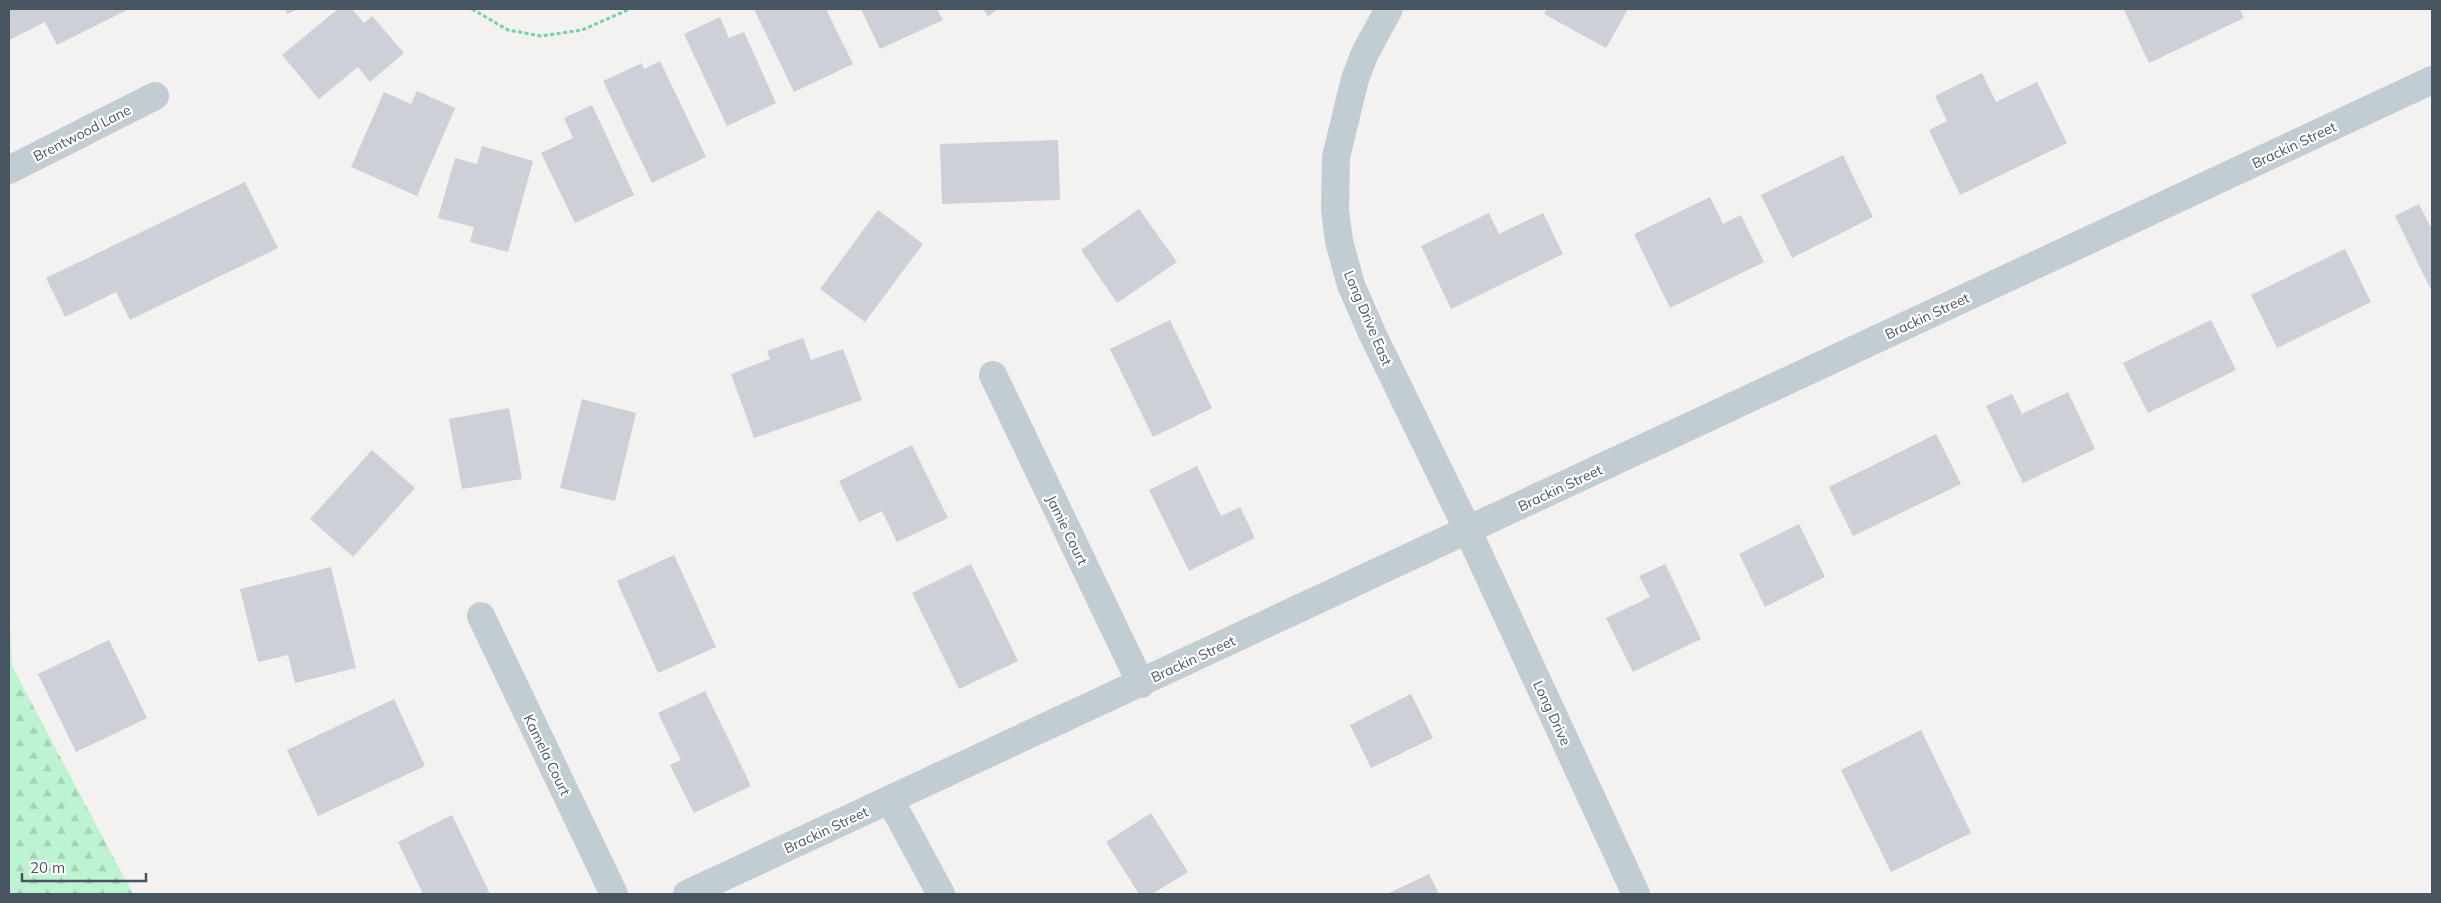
<svg xmlns="http://www.w3.org/2000/svg" width="2441" height="903" font-family="Mulish,sans-serif">
	<style>
		.forest { fill: url(#forest-firs) }
		.building { fill: #cdd0d6 }
		.lines { fill: none; stroke-linecap: round; stroke-linejoin: round }
		.path { stroke: #73d3a3; stroke-width: 3; stroke-dasharray: 4 2.5; stroke-linecap: butt }
		.minor { stroke: #c1ccd3; stroke-width: 28 }
		.labels { text-anchor: middle; stroke-width: 4.5; stroke-linejoin: round; paint-order: stroke }
		.street-label { font-size: 14px; fill: #475560; stroke: #fff }
	</style>
	<defs>
		<pattern id="forest-firs" width="22" height="20" patternUnits="userSpaceOnUse" patternTransform="scale(1.25)"><rect width="22" height="20" fill="#bef3d2"/><path d="M5 1l3.5 6h-7zM16 11l3.5 6h-7z" fill="#a5d2b7"/></pattern>
	</defs>
	<rect width="100%" height="100%" fill="#f4f1f1"/>
	<path class="forest" d="M9 596 12 666 133 894H9Z"/>
	<g class="building">
		<path d="M9 9H129L57 45 45 22 9 40Z"/>
		<path d="M285 9H298L287 14Z"/>
		<path d="M338 9H352L364 23 372 16 404 53 370 82 358 67 319 99 282 55Z"/>
		<path d="M754 9H826L853 64 794 92Z"/>
		<path d="M861 9H937L943 20 880 49Z"/>
		<path d="M983 9H999L988 16Z"/>
		<path d="M1547 9H1628L1606 48 1544 14Z"/>
		<path d="M2126 9H2240L2244 18 2149 63 2124 10Z"/>
		<path d="M720 17 729 38 744 32 776 103 727 126 684 34Z"/>
		<path d="M660 61 706 157 652 183 603 81 642 63 644 69Z"/>
		<path d="M1982 73 1996 102 2037 82 2067 143 1960 195 1929 130 1947 121 1935 96Z"/>
		<path d="M417 91 455 108 417 196 351 167 384 92 411 104Z"/>
		<path d="M592 105 634 195 575 223 541 153 573 138 564 118Z"/>
		<path d="M1058 140 1060 200 942 204 940 144Z"/>
		<path d="M482 146 533 161 508 252 470 242 474 227 438 218 455 158 477 164Z"/>
		<path d="M1843 155 1873 217 1792 258 1761 195Z"/>
		<path d="M245 182 278 248 130 320 116 292 65 317 46 278Z"/>
		<path d="M1710 197 1723 224 1741 215 1764 262 1670 308 1634 234Z"/>
		<path d="M2419 204 2430 226 2432 225V292L2395 216Z"/>
		<path d="M1139 209 1177 262 1117 303 1081 250Z"/>
		<path d="M878 210 923 244 865 322 820 289Z"/>
		<path d="M1489 213 1499 234 1543 213 1563 254 1451 309 1421 246Z"/>
		<path d="M2345 249 2371 302 2277 348 2251 295Z"/>
		<path d="M1170 320 1212 408 1153 437 1110 349Z"/>
		<path d="M2211 320 2236 370 2148 413 2123 363Z"/>
		<path d="M803 338 811 360 843 349 862 400 754 438 731 374 770 359 767 351Z"/>
		<path d="M2068 392 2095 449 2023 483 1986 406 2012 394 2022 414Z"/>
		<path d="M582 399 636 413 615 501 560 488Z"/>
		<path d="M509 408 522 479 462 489 449 419Z"/>
		<path d="M1936 434 1961 484 1853 536 1829 487Z"/>
		<path d="M912 445 948 518 897 542 882 511 859 522 839 481Z"/>
		<path d="M372 450 415 488 353 557 310 519Z"/>
		<path d="M1197 466 1221 516 1240 507 1255 538 1189 571 1149 490Z"/>
		<path d="M1799 524 1825 577 1765 607 1739 554Z"/>
		<path d="M674 555 716 647 658 673 617 581Z"/>
		<path d="M971 564 1018 661 959 689 912 593Z"/>
		<path d="M1665 564 1701 639 1633 672 1606 618 1650 597 1639 576Z"/>
		<path d="M331 567 356 668 295 683 288 655 258 662 240 589Z"/>
		<path d="M109 640 147 718 76 752 38 674Z"/>
		<path d="M705 691 751 786 694 813 670 765 681 760 658 713Z"/>
		<path d="M1411 694 1433 738 1371 768 1350 725Z"/>
		<path d="M394 699 425 766 318 816 287 750Z"/>
		<path d="M1921 730 1971 833 1891 872 1841 770Z"/>
		<path d="M1151 813 1188 872 1152 894H1139L1106 842Z"/>
		<path d="M452 815 490 894H423L398 842Z"/>
		<path d="M1429 874 1439 894H1387Z"/>
	</g>
	<g class="lines">
		<path class="path" d="M472 9 508 30 541 36 582 30 630 9"/>
		<g class="minor">
			<path d="M1389 9 1365 53 1355 79 1336 157 1335 210 1339 241 1351 285 1372 333 1462 518 1636 894"/>
			<path d="M9 170 155 96"/>
			<path d="M993 375 1141 684"/>
			<path d="M481 616 614 894"/>
			<path d="M890 800 941 894"/>
			<path d="M687 894 2432 80"/>
		</g>
	</g>
	<g class="labels">
		<g class="street-label">
			<text transform="translate(82 133) rotate(-27)" y="5">Brentwood Lane</text>
			<text transform="translate(2294 145) rotate(-25)" y="5">Brackin Street</text>
			<text transform="translate(1927 316) rotate(-25)" y="5">Brackin Street</text>
			<text transform="translate(1368 318) rotate(67)" y="5">Long Drive East</text>
			<text transform="translate(1560 488) rotate(-25)" y="5">Brackin Street</text>
			<text transform="translate(1067 530) rotate(64)" y="5">Jamie Court</text>
			<text transform="translate(1193 659) rotate(-25)" y="5">Brackin Street</text>
			<text transform="translate(1552 713) rotate(65)" y="5">Long Drive</text>
			<text transform="translate(547 755) rotate(64)" y="5">Kamela Court</text>
			<text transform="translate(826 830) rotate(-25)" y="5">Brackin Street</text>
		</g>
	</g>
	<rect width="2441" height="903" fill="none" stroke="#475560" stroke-width="20"/>
	<path d="M22 873v8h124v-8" fill="none" stroke="#475560" stroke-width="2.5"/>
	<text x="30" y="873" font-size="15" fill="#475560" stroke="#ffffff" stroke-width="4" paint-order="stroke">20 m</text>
</svg>
